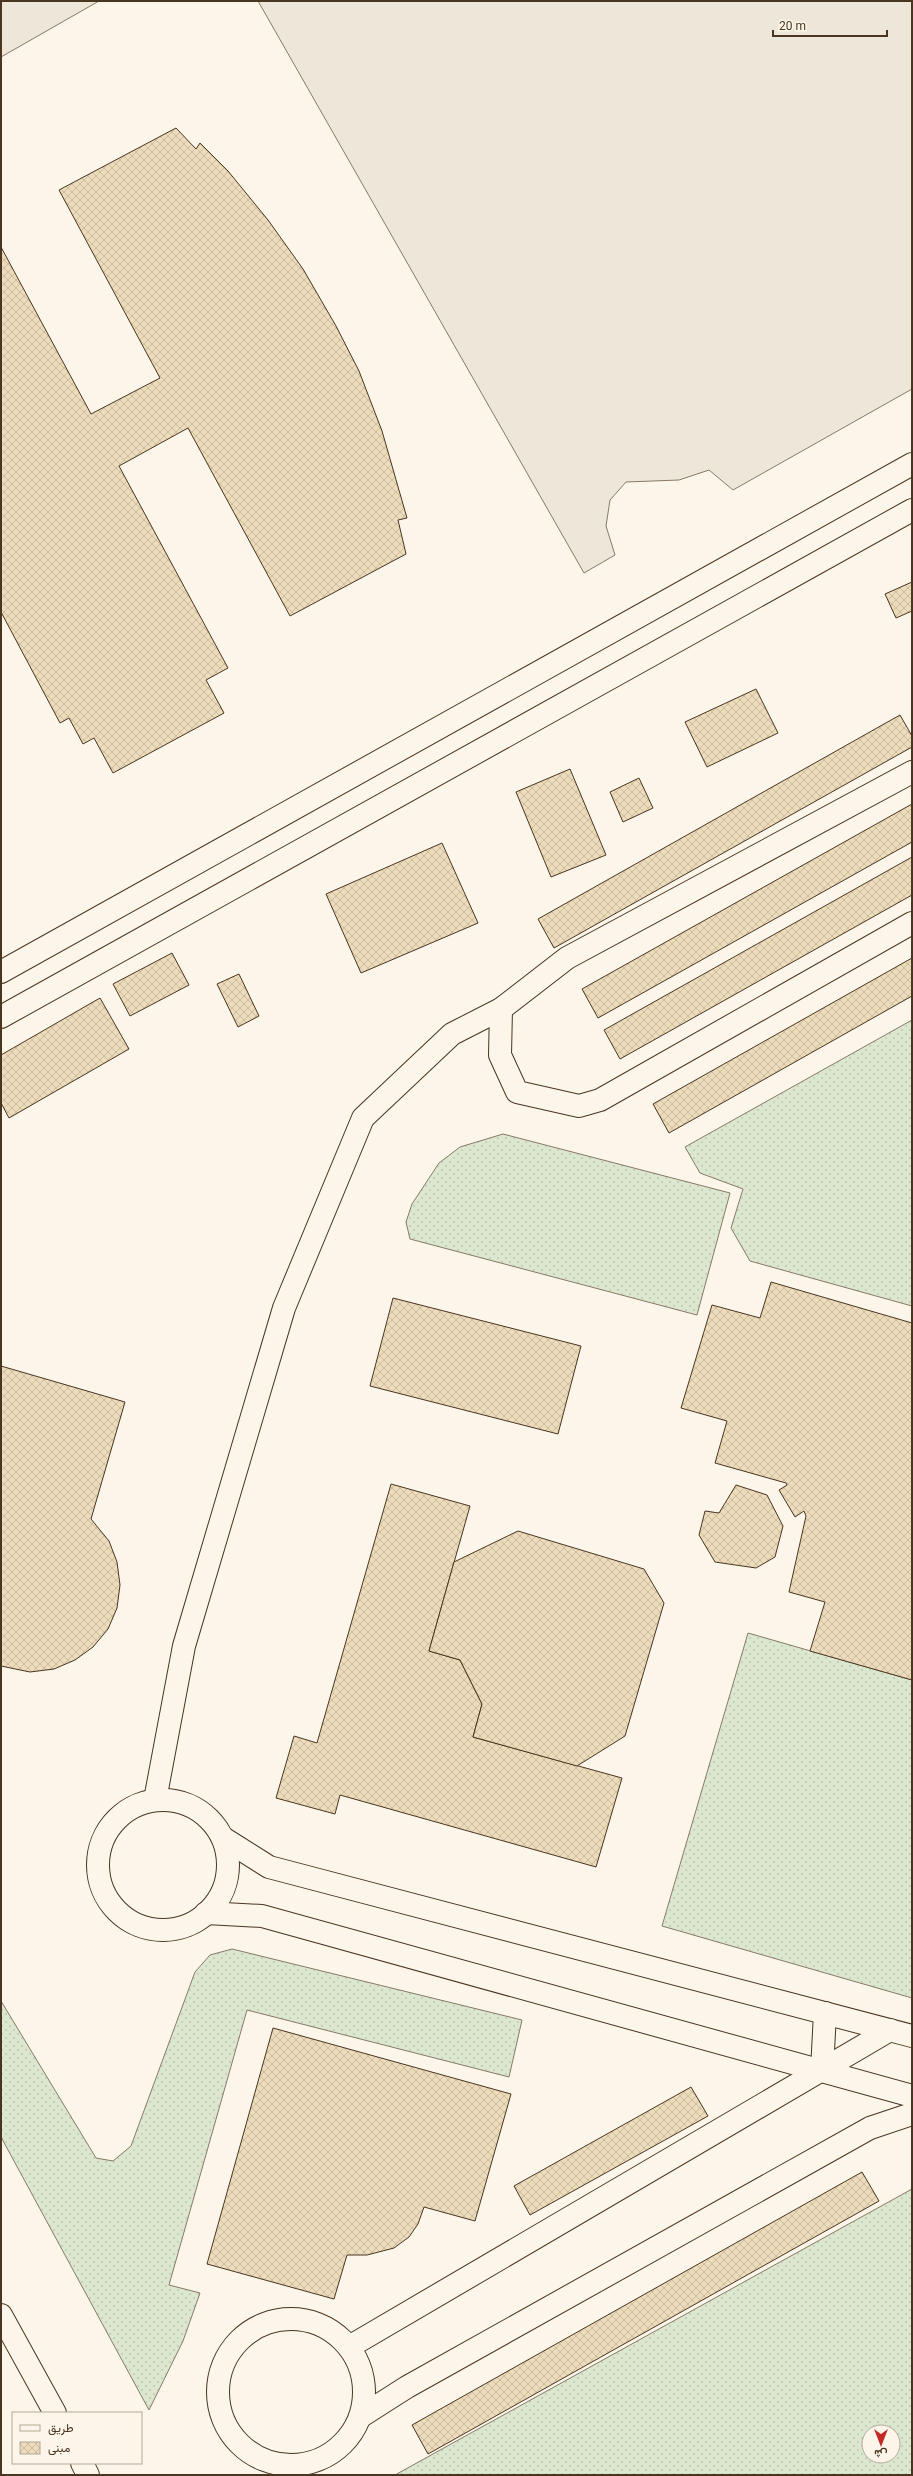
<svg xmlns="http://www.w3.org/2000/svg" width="913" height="2476" font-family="Roboto,Vazirmatn,sans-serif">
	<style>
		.grass { fill: url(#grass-dots); stroke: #887966; fill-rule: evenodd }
		.parking { fill: #ede7d9; stroke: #887966 }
		.building { fill: url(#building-cross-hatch); stroke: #4a3520 }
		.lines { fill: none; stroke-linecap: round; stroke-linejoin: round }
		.minor-casing { stroke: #4a3520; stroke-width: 24 }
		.major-casing { stroke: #4a3520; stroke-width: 24 }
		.minor { stroke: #fbf6e9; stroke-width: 22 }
		.major { stroke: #fbf6e9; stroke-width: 22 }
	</style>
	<defs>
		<pattern id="grass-dots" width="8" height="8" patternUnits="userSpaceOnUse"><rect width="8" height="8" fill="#dce7d0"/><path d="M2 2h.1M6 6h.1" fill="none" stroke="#bec7b2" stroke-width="1.8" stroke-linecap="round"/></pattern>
		<pattern id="building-cross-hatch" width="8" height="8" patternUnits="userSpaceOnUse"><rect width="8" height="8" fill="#ecdcbc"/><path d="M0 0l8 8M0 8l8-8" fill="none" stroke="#ccbda1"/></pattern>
	</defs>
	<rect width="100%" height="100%" fill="#fbf6e9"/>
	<g class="grass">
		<path d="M912 1020V1306L750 1261 731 1228 743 1189 700 1173 685 1147Z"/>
		<path d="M503 1134 730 1193 697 1315 410 1239 406 1222 412 1204 439 1163 460 1147Z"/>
		<path d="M748 1633 912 1680V1998L662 1926Z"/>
		<path d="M232 1949 522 2020 509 2077 247 2010 169 2285 200 2293 183 2341 149 2410 1 2137V2001L96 2158 113 2161 131 2146 195 1972 210 1955Z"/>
		<path d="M912 2189V2475H395ZM869 2432H893V2456H869Z"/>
	</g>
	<g class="parking">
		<path d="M1 1H99L1 57Z"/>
		<path d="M258 1H912V389L733 490 709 470 679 480 626 482 610 500 606 526 615 555 584 573Z"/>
	</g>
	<g class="building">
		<path d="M176 128 196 149 200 143 228 171 268 220 303 269 336 326 359 371 382 431 407 518 398 520 406 554 290 616 188 428 119 466 228 668 206 680 224 713 113 773 94 738 83 744 69 718 60 723 1 612V247L91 414 160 378 59 190Z"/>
		<path d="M912 582V611L896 618 885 594Z"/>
		<path d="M756 689 778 733 707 767 685 722Z"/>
		<path d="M900 715 912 736V747L554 948 538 919Z"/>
		<path d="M570 769 606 855 551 877 516 792Z"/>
		<path d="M639 778 653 808 623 822 610 792Z"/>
		<path d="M912 804V842L598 1018 582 989Z"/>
		<path d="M442 843 478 923 361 973 326 894Z"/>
		<path d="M912 857V895L620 1059 604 1030Z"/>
		<path d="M172 953 189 985 130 1016 113 984Z"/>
		<path d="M912 958V996L669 1133 653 1104Z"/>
		<path d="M239 974 259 1016 238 1027 217 984Z"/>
		<path d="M100 998 129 1049 9 1118 1 1103V1055Z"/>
		<path d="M771 1282 912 1323V1680L810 1651 825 1602 789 1592 806 1516 804 1511 795 1517 779 1490 787 1485 786 1483 715 1463 727 1421 681 1408 712 1305 760 1318Z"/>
		<path d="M393 1298 581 1346 558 1434 370 1386Z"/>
		<path d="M1 1366 125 1402 91 1519 109 1541 117 1562 120 1585 117 1608 108 1629 93 1647 75 1660 54 1669 30 1672 1 1666Z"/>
		<path d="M391 1484 470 1506 429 1651 460 1660 482 1704 473 1737 622 1778 596 1867 340 1795 335 1814 276 1798 294 1736 317 1743Z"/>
		<path d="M736 1485 767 1495 783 1526 775 1557 756 1568 715 1562 699 1535 705 1511 719 1513Z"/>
		<path d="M518 1531 644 1569 664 1603 625 1736 577 1766 473 1737 482 1704 460 1660 429 1651 454 1562Z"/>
		<path d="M273 2028 511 2094 475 2221 424 2207 418 2224 409 2237 394 2248 367 2255H347L334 2299 207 2264Z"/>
		<path d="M691 2087 708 2116 530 2215 514 2186Z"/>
		<path d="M862 2172 879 2201 428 2454 412 2425Z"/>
	</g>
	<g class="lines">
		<g class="minor-casing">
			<g id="minor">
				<path d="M1 972 912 464"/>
				<path d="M501 1009 500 1055 517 1092 579 1106 600 1100 912 923"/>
				<path d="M1 1017 912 510"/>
				<path d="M155 1800 184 1646 284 1308 363 1118 452 1034 501 1009 567 958 912 772"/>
				<circle cx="163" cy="1865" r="65"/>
				<path d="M223 1838 269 1867 912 2036"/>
				<path d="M206 1913 262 1916 912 2096"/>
				<path d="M822 2070 825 2013"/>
				<circle cx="291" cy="2392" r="73"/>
				<path d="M349 2347 890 2030"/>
				<path d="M360 2417 407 2387 870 2128 912 2114"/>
			</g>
		</g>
		<g class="major-casing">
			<g id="major">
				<path d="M1 2315 55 2413"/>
				<path d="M82 2463 88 2475"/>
			</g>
		</g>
		<use href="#minor" class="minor"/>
		<use href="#major" class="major"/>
	</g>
	<rect width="913" height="2476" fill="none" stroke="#4a3520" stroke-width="4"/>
	<rect x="12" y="2412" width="130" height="52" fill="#fbf6e9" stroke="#b4a999"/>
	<rect x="20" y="2425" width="20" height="6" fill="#fbf6e9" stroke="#b4a999"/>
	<text x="48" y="2432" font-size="12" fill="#4a3520">طريق</text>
	<rect x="20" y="2442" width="20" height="12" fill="url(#building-cross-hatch)" stroke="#b4a999"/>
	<text x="48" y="2452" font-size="12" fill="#4a3520">مبنى</text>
	<g transform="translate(881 2444) rotate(180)"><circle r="19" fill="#fbf6e9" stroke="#b4a999"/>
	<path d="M0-3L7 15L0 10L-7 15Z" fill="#c62828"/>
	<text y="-6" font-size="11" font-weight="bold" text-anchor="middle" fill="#4a3520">ش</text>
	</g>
	<path d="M773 30v6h114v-6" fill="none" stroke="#4a3520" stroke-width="2"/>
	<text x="779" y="30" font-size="12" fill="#4a3520" stroke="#fbf6e9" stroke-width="3" paint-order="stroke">20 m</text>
</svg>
